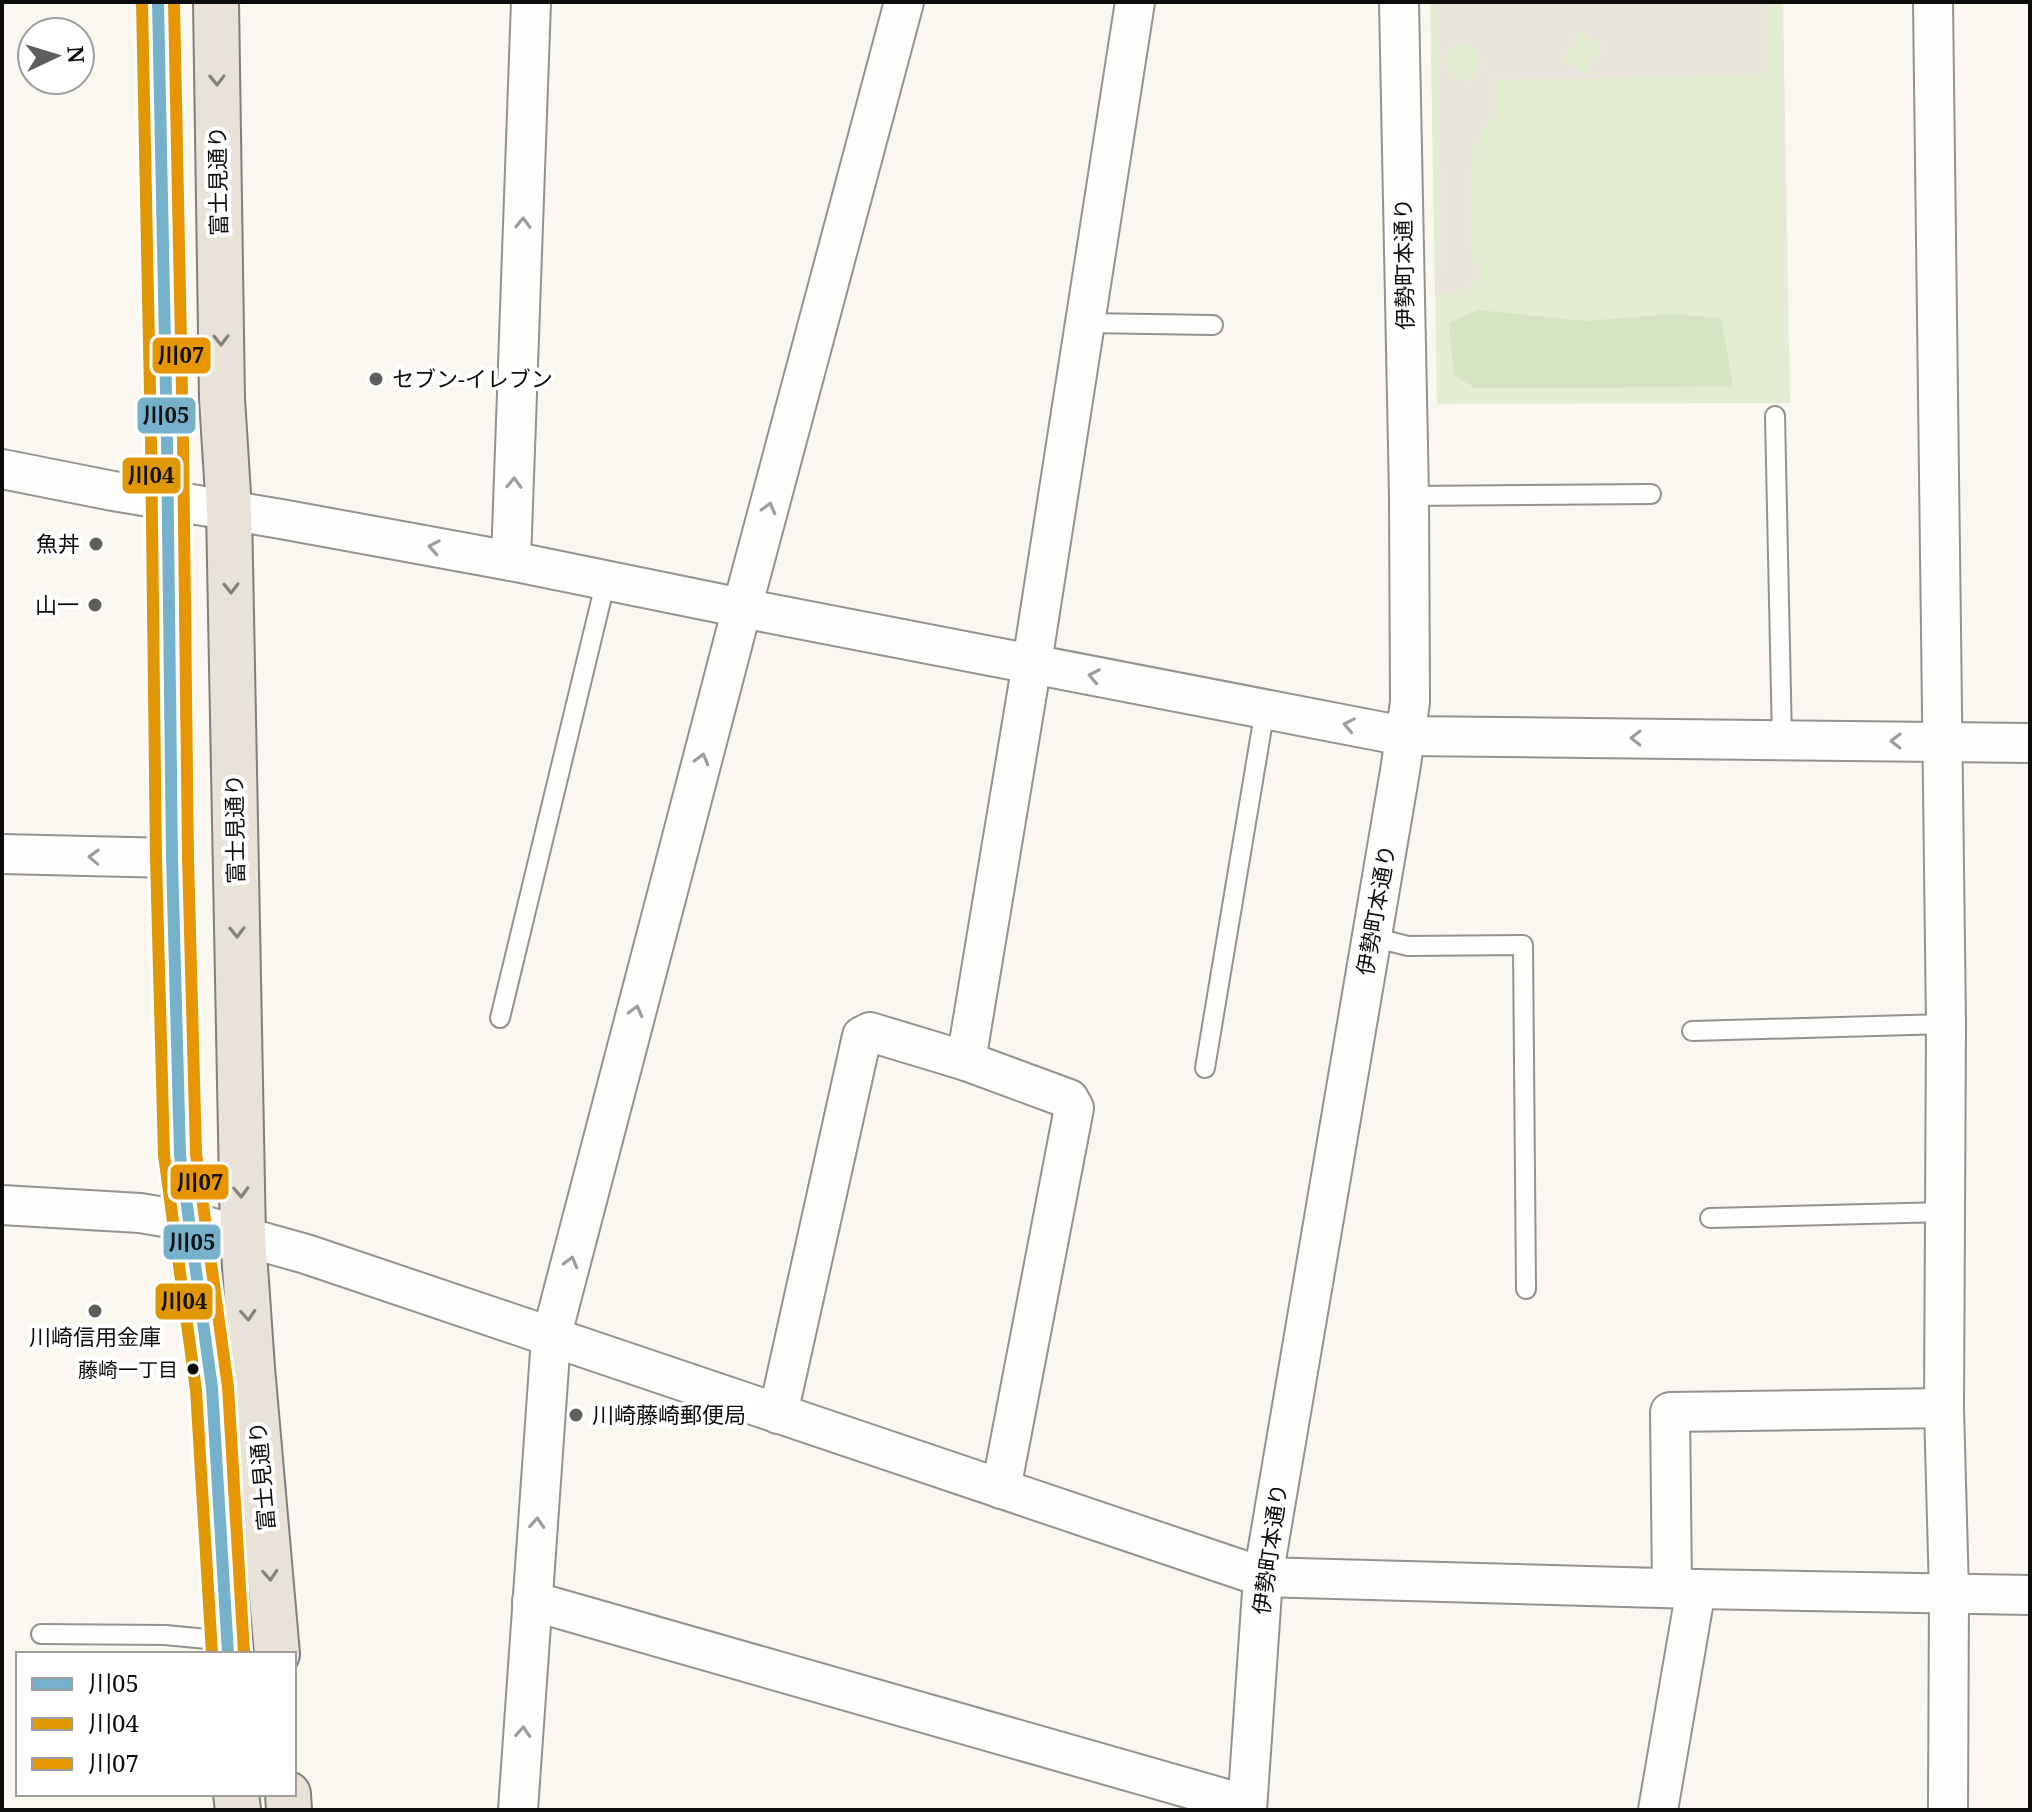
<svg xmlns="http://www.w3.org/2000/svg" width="2032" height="1812" font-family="'Noto Serif','Noto Sans JP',serif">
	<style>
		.green { fill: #e4edd2 }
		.forest { fill: #d5e4c1 }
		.plaza { fill: #e9e5dc; fill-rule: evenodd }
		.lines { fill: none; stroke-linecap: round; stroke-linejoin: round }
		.service-casing { stroke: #93928f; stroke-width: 22 }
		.minor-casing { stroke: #93928f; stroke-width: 42 }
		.trunk-casing { stroke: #807f7c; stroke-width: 48 }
		.service { stroke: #fefefd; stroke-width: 18 }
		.minor { stroke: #fefefd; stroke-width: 38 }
		.trunk { stroke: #e8e2d8; stroke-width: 44 }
		.bus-1-casing { stroke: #fff; stroke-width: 18 }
		.bus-2-casing { stroke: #fff; stroke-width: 18 }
		.bus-3-casing { stroke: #fff; stroke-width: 18 }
		.bus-1 { stroke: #75b1ca; stroke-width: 12 }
		.bus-2 { stroke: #e09701; stroke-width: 12 }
		.bus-3 { stroke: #e79601; stroke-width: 12 }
		.oneway { stroke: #85827c }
		.oneway2 { stroke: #9d9d9d }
		.poi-dot { fill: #5f5e5c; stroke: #fff; stroke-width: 3 }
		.bus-dot { fill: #0c0c0c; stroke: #fff; stroke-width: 3 }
		.labels { text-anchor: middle; stroke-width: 8; stroke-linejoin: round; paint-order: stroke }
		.bus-label { font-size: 20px; fill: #0c0c0c; stroke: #fff; text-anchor: end }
		.street-label { font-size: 22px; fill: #0c0c0c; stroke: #fff }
		.poi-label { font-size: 22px; fill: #0c0c0c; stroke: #fff; text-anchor: start }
		.line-badge { stroke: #fff; stroke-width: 3 }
		.pale-badge-label { font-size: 22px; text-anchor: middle; font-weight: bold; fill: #111 }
	</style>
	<rect width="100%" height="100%" fill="#f9f7f0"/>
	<path class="green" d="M1430 2H1783L1790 403 1437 404Z"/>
	<path class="forest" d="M1478 310 1586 321 1672 314 1721 318 1733 387 1475 388 1454 375 1449 323Z"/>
	<path class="plaza" d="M1438 2H1765V73L1610 78 1491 79V117L1474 144 1469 186V238L1478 281 1453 294H1435V276L1442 269ZM1578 32 1604 45 1588 75 1562 61ZM1464 43 1475 48 1482 59V65L1475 77 1468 81H1461L1449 75 1444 61 1448 51 1452 47Z"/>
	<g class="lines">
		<g class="service-casing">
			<g id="service">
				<path d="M1085 323 1213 325"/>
				<path d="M1775 416 1782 740"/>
				<path d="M1409 496 1651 494"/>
				<path d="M1372 937 1408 946 1523 945 1526 1289"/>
				<path d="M500 1018 606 580"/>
				<path d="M1692 1031 1946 1024"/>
				<path d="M1205 1068 1265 709"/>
				<path d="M1710 1218 1945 1212"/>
				<path d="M41 1634 165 1635 228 1641"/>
			</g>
		</g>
		<g class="minor-casing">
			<g id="minor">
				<path d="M1933 2 1946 1024 1944 1408 1949 1593 1948 1810"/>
				<path d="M2 469 113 491 281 519 511 561 742 608 1404 736 2030 743"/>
				<path d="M511 561 531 2"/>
				<path d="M2 854 172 858"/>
				<path d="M966 1061 1032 663 1135 2"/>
				<path d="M2 1205 140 1213 188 1221 306 1254 1263 1577 1696 1589 2030 1595"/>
				<path d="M778 1414 862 1036 870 1032 966 1061 1069 1099 1074 1108 1001 1489"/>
				<path d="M1672 1588 1670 1412 1944 1408"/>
				<path d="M532 1601 1247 1805"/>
				<path d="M518 1810 551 1338 742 608 904 2"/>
				<path d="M1247 1810 1263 1577 1400 771 1410 702 1409 496 1399 2"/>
				<path d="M1658 1810 1696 1589"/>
			</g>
		</g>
		<g class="trunk-casing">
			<g id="trunk">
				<path d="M158 2 167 442 172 858 180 1155 188 1221 212 1388 228 1654"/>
				<path d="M216 2 222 399 229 510 243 1238 252 1368 277 1654"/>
				<path d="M236 1794 238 1810"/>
				<path d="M288 1794 289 1810"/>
			</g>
		</g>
		<use href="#service" class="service"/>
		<use href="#minor" class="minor"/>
		<use href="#trunk" class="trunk"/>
		<g class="bus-1-casing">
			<path id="bus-1" d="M158 2 167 442 172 858 180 1155 212 1388 228 1654"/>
		</g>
		<g class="bus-2-casing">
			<path id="bus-2" d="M142 2 151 442 156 858 164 1155 196 1390 212 1654"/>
		</g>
		<g class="bus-3-casing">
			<path id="bus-3" d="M174 2 183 442 188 858 196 1154 228 1387 244 1653"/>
		</g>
		<use href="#bus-1" class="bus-1"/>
		<use href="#bus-2" class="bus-2"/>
		<use href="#bus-3" class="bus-3"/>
	</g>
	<defs><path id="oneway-chevron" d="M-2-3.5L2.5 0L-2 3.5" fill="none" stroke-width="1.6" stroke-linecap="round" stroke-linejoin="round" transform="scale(2)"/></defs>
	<g class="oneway">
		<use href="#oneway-chevron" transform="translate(217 80) rotate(89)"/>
		<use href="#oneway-chevron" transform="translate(221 340) rotate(89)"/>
		<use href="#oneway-chevron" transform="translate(231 588) rotate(89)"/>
		<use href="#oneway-chevron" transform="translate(237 932) rotate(89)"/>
		<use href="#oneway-chevron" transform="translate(241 1192) rotate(88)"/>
		<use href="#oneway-chevron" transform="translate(248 1315) rotate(86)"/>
		<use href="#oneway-chevron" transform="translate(270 1575) rotate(86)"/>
	</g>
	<g class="oneway2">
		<use href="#oneway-chevron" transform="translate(523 223) rotate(-88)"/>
		<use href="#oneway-chevron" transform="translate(514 483) rotate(-88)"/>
		<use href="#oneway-chevron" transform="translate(769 508) rotate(-75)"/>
		<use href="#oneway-chevron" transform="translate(434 547) rotate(-170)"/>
		<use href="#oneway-chevron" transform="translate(1094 676) rotate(-169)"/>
		<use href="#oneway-chevron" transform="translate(1349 725) rotate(-169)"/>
		<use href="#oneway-chevron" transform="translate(1636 738) rotate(-179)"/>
		<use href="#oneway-chevron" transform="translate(1896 741) rotate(-179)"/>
		<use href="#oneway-chevron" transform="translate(702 759) rotate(-75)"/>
		<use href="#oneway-chevron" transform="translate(94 857) rotate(-178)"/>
		<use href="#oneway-chevron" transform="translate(636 1011) rotate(-75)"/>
		<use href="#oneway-chevron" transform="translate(571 1262) rotate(-75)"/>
		<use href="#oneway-chevron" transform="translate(537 1523) rotate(-86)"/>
		<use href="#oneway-chevron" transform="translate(523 1732) rotate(-86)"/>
	</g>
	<g class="poi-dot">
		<circle cx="376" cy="379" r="8"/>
		<circle cx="96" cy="544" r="8"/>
		<circle cx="95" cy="605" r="8"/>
		<circle cx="95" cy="1311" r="8"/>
		<circle cx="576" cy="1415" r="8"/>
	</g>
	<circle class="bus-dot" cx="193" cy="1369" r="7"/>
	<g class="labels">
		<g class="bus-label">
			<text x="178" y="1377">藤崎一丁目</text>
		</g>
		<g class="street-label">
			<text transform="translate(218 181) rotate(-91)" y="8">富士見通り</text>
			<text transform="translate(1404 264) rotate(-91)" y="8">伊勢町本通り</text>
			<text transform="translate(235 829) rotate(-91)" y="8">富士見通り</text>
			<text transform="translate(1376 910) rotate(-80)" y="8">伊勢町本通り</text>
			<text transform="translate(262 1476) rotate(-95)" y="8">富士見通り</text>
			<text transform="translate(1270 1549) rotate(-82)" y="8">伊勢町本通り</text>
		</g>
		<g class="poi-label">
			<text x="392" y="387">セブン-イレブン</text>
			<text x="80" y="552" text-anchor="end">魚丼</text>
			<text x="79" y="613" text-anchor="end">山一</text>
			<text x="95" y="1345" text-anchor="middle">川崎信用金庫</text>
			<text x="592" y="1423">川崎藤崎郵便局</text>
		</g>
	</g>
	<g class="line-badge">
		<rect x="151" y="336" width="61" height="39" rx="8" fill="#e79601"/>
		<rect x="136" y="396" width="61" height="39" rx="8" fill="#75b1ca"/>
		<rect x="121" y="456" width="61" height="39" rx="8" fill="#e09701"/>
		<rect x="169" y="1163" width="61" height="38" rx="8" fill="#e79601"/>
		<rect x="162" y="1223" width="60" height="38" rx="8" fill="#75b1ca"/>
		<rect x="154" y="1282" width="60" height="39" rx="8" fill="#e09701"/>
	</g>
	<g class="pale-badge-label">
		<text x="181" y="363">川07</text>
		<text x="166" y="423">川05</text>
		<text x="151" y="483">川04</text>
		<text x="200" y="1190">川07</text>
		<text x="192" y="1250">川05</text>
		<text x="184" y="1309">川04</text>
	</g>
	<rect width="2032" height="1812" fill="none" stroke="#0c0c0c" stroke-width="8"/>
	<rect x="16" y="1652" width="280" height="144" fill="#ffffff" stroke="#9e9e9e" stroke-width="2"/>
	<rect x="32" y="1678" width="40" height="12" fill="#75b1ca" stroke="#9e9e9e" stroke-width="2"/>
	<text x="88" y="1692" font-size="24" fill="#0c0c0c">川05</text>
	<rect x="32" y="1718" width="40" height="12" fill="#e09701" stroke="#9e9e9e" stroke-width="2"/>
	<text x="88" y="1732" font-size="24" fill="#0c0c0c">川04</text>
	<rect x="32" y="1758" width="40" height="12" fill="#e79601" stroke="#9e9e9e" stroke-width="2"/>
	<text x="88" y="1772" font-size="24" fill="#0c0c0c">川07</text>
	<g transform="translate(56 56) rotate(86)"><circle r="38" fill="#ffffff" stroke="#9e9e9e" stroke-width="2"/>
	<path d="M0-6L14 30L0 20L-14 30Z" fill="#5f5e5c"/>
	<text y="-12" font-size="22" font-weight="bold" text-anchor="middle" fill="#0c0c0c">N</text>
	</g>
</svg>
